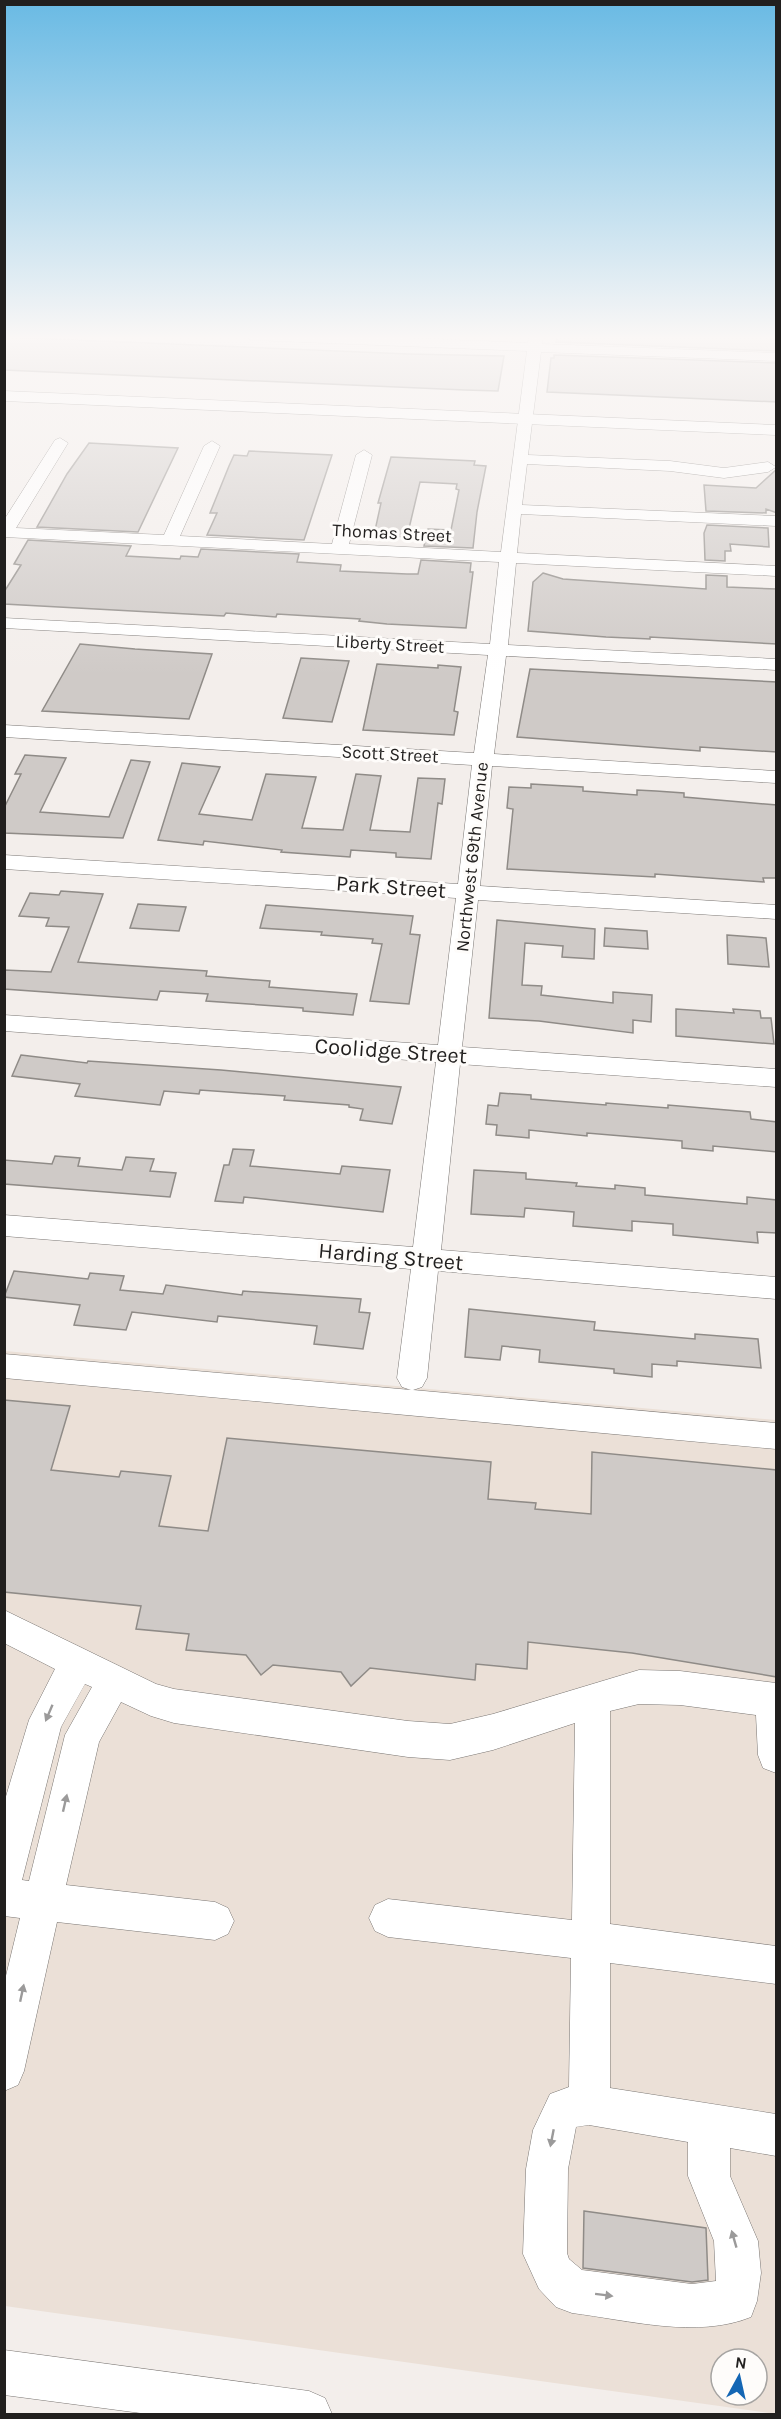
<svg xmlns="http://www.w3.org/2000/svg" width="781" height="2419" font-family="Karla,sans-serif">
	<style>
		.built { fill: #ebe0d7; fill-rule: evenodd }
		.building { fill: #cfcac7; stroke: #8f8b87; stroke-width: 1.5 }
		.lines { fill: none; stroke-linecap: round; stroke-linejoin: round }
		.minor-casing { stroke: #7a7673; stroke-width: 1 }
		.major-casing { stroke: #7a7673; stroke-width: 1 }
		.minor { fill: #fff; fill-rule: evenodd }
		.major { fill: #fff; fill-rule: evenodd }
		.oneway { fill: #9b9a9a }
		.labels { text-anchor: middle; stroke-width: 6; stroke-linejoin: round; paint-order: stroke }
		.far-street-label { font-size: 18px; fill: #211f1e; stroke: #fefcfa }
		.street-label { font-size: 22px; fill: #211f1e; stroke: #fefcfa }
	</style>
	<rect width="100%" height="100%" fill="#f3eeeb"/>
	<path class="built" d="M5 1351 776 1420V2414L5 2306ZM721 2359H757V2395H721Z"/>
	<g class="building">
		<path d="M557 336H769L770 339H777V351L556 342Z"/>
		<path d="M4 337 408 354 504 356 498 391 465 390 4 370Z"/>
		<path d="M554 355 777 363V402L547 392 551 358H554Z"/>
		<path d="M89 443 178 448 138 532 37 527 67 474Z"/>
		<path d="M249 451 332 455 304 540 207 535 217 513H210L229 466 234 455 247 456Z"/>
		<path d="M391 457 475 461 474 465 486 466 477 512 473 548 424 546 428 529 451 530 459 490 456 489 457 484 420 482 407 537 374 535 381 503H378Z"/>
		<path d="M777 469V513L766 509V513L706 511 704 485 756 488Z"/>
		<path d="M707 525 768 528 769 547 730 544 731 551H725V561L705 560 704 533Z"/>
		<path d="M28 540 131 546 126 556 180 559 181 556 198 557 201 549 299 554 297 562 341 565 340 571 407 574H418L421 560 471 563 470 572H473L466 628 387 624 359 621 360 619 277 614 276 617 226 613 224 616 4 604V592L21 565 14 564Z"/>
		<path d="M543 573 563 579 706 589V575L727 576V587L777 589V644L650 637V639L606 637 528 631 533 582Z"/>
		<path d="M80 644 135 649 212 654 189 719 42 711Z"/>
		<path d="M301 658 349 661 332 722 283 718Z"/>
		<path d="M377 664 438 668V665L461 667 454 711 458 712 454 735 363 730Z"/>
		<path d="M530 669 777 682V752L700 747V751L517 737Z"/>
		<path d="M25 755 66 758 40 812 109 817 131 760 150 762 123 838 4 833V808L21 774H15Z"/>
		<path d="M182 763 220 767 199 814 252 820 266 774 316 777 302 828 343 830 356 774 381 776 370 830 410 832 418 778 445 779 442 804 438 803 431 859 396 857V853L351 850 350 857 281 852 282 850 204 841 203 845 158 840Z"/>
		<path d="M531 784 583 787V791L637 795V790L656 791 684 793V797L777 805V878H763L764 882 655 874V877L507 869 513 809 507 808 509 787 531 788Z"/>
		<path d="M61 891 103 894 78 962 207 971 206 976 270 981 269 987 357 994 353 1015 303 1011V1008L206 1001 208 994 160 991 157 1000 4 989V970L51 972 69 927 46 926 49 918 19 916 30 893 59 895Z"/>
		<path d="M138 904 186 907 179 931 130 928Z"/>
		<path d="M266 905 413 916 410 934 420 935 409 1004 370 1001 382 944 372 943 373 939 321 935 322 932 260 928Z"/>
		<path d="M497 920 595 929 594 959 562 957 563 946 525 943 522 985 542 986 541 995 613 1003V992L652 995 651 1022 633 1020V1033L539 1021 489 1018Z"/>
		<path d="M605 928 647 931 648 949 604 946Z"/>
		<path d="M727 935 766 938 769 967 728 964Z"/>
		<path d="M676 1009 734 1013 733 1009 760 1011 761 1018H771L774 1044 676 1036Z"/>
		<path d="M21 1055 87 1063 88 1061 221 1070 401 1087 392 1124 360 1120 363 1109 349 1107V1105L284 1100 285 1096 200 1090 199 1094 164 1091 160 1105 75 1096 80 1084 12 1076Z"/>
		<path d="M500 1093 531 1095V1099L606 1105V1103L668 1108V1105L750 1112 751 1119 777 1122V1152L713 1146V1151L682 1148V1141L587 1133V1136L529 1130V1138L496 1135 497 1125 486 1124 488 1105 498 1106Z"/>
		<path d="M233 1149 254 1150 250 1166 340 1174 342 1166 390 1170 383 1212 244 1197 243 1203 215 1201 224 1165H229Z"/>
		<path d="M55 1156 80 1158 78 1166 122 1170 126 1157 154 1159 150 1171 176 1173 170 1197 4 1184V1160L52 1164Z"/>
		<path d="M474 1170 526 1173V1179L577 1183 576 1186 615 1189V1185L645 1188V1195L747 1204V1197L777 1200V1233L757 1232 758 1243 673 1235V1224L632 1221V1231L573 1226 574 1212 525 1208 524 1217 471 1214Z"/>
		<path d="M14 1271 88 1279 90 1273 124 1276 120 1290 163 1294 166 1285 242 1295 243 1291 361 1299 359 1312 370 1313 363 1349 314 1344 317 1326 218 1316 217 1322 132 1312 126 1330 74 1325 80 1305 4 1297Z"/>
		<path d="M469 1309 595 1322 594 1330 695 1339V1334L758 1339 761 1368 677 1361V1366L652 1364V1377L614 1373V1369L539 1362 540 1350 502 1346 500 1360 465 1357Z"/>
		<path d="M4 1400 70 1406 51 1470 119 1477 121 1471 171 1476 159 1526 208 1531 227 1438 491 1462 488 1499 536 1503 535 1509 591 1514 592 1452 777 1470V1677L632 1653 528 1642 527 1669 476 1664 475 1680 370 1668 351 1686 341 1672 273 1665 261 1675 246 1655 186 1650 189 1634 136 1629 141 1606 4 1592Z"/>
		<path d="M584 2211 706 2228 708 2280 692 2282 583 2268Z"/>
	</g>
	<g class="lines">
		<g class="minor-casing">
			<g id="minor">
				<path d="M244 336H358L528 343 529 336H543L542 344 776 353V361L541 352 528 455 670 461 724 468 768 462 776 467 768 472 724 478 670 471 527 464 522 505 776 516V526L521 514 517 553 776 566V576L516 563 508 645 776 659V670L506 656 494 754 776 771V783L492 766 480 886 776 905V919L478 900 462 1047 776 1069V1087L460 1064 441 1250 776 1277V1299L438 1271 427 1378 422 1387 413 1390 776 1423V1449L4 1378V1354L411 1390 402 1387 397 1378 411 1269 4 1236V1215L413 1247 436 1062 4 1031V1015L438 1045 456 898 4 869V855L458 884 472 765 4 737V725L474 753 488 655 4 628V618L490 644 499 562 4 537V520L55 440 60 438 68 443 16 528 164 535 204 446 212 441 220 446 180 536 332 544 356 455 364 450 372 455 349 544 501 552 527 351 251 340Z"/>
				<path d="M4 1610 156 1684 174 1689 408 1721 450 1724 493 1714 639 1670 680 1671 776 1683V1773L763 1768 758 1755 756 1715 680 1705 639 1704 610 1711V1924L776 1946V1984L610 1963V2088L776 2114V2156L730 2148V2176L758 2241 761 2273 757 2301 751 2317C697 2339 628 2320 572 2313L556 2307 539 2289 523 2254 526 2169 533 2130 550 2094 569 2087 571 1958 388 1937 375 1931 369 1918 375 1905 388 1899 572 1920 575 1723 493 1750 450 1760 408 1757 174 1723 151 1716 121 1702 99 1742 66 1885 215 1902 228 1908 234 1921 228 1934 215 1940 57 1922 24 2071 18 2085 4 2091V1984L20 1918 4 1916V1803L29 1720 55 1669 4 1643ZM85 1684 92 1687 65 1735 29 1881 22 1880 61 1727ZM589 2125 688 2142V2176L714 2241 716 2281 692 2284 582 2270 569 2259 567 2253 568 2169 576 2127Z"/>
				<path d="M4 2350 309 2391 325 2398 332 2414H148L4 2395Z"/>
			</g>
		</g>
		<g class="major-casing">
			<path id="major" d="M4 391 776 425V435L4 401Z"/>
		</g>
		<use href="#minor" class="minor"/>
		<use href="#major" class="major"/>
	</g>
	<defs><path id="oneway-solid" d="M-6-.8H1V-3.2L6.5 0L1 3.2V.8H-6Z" transform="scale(1.5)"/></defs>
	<g class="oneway">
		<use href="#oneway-solid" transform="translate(49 1713) rotate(113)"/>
		<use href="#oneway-solid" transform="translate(65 1803) rotate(-77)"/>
		<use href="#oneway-solid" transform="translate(22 1993) rotate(-78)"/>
		<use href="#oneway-solid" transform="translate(552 2138) rotate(101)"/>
		<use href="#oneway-solid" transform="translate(734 2239) rotate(-106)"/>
		<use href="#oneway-solid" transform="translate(604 2295) rotate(7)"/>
	</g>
	<linearGradient id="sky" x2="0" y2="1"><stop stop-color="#69bae4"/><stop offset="0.5" stop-color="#faf7f6"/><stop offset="1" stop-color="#faf7f6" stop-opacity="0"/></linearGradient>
	<rect width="781" height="675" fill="url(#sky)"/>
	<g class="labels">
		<g class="far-street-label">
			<text transform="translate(392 533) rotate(3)" y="6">Thomas Street</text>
			<text transform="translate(390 644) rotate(3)" y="6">Liberty Street</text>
			<text transform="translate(390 754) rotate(3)" y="6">Scott Street</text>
			<text transform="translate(472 857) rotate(-84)" y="6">Northwest 69th Avenue</text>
		</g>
		<g class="street-label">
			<text transform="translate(391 886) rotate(4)" y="8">Park Street</text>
			<text transform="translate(391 1050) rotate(4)" y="8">Coolidge Street</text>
			<text transform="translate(391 1256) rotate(5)" y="8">Harding Street</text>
		</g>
	</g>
	<rect width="781" height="2419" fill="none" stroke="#211f1e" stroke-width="12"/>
	<g transform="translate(739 2377) rotate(8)"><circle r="28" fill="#fefcfa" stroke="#a6a4a2" stroke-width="1.5"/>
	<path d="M0-4.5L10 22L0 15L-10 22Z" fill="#1466b4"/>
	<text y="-9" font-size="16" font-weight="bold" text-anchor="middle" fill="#211f1e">N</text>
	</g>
</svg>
